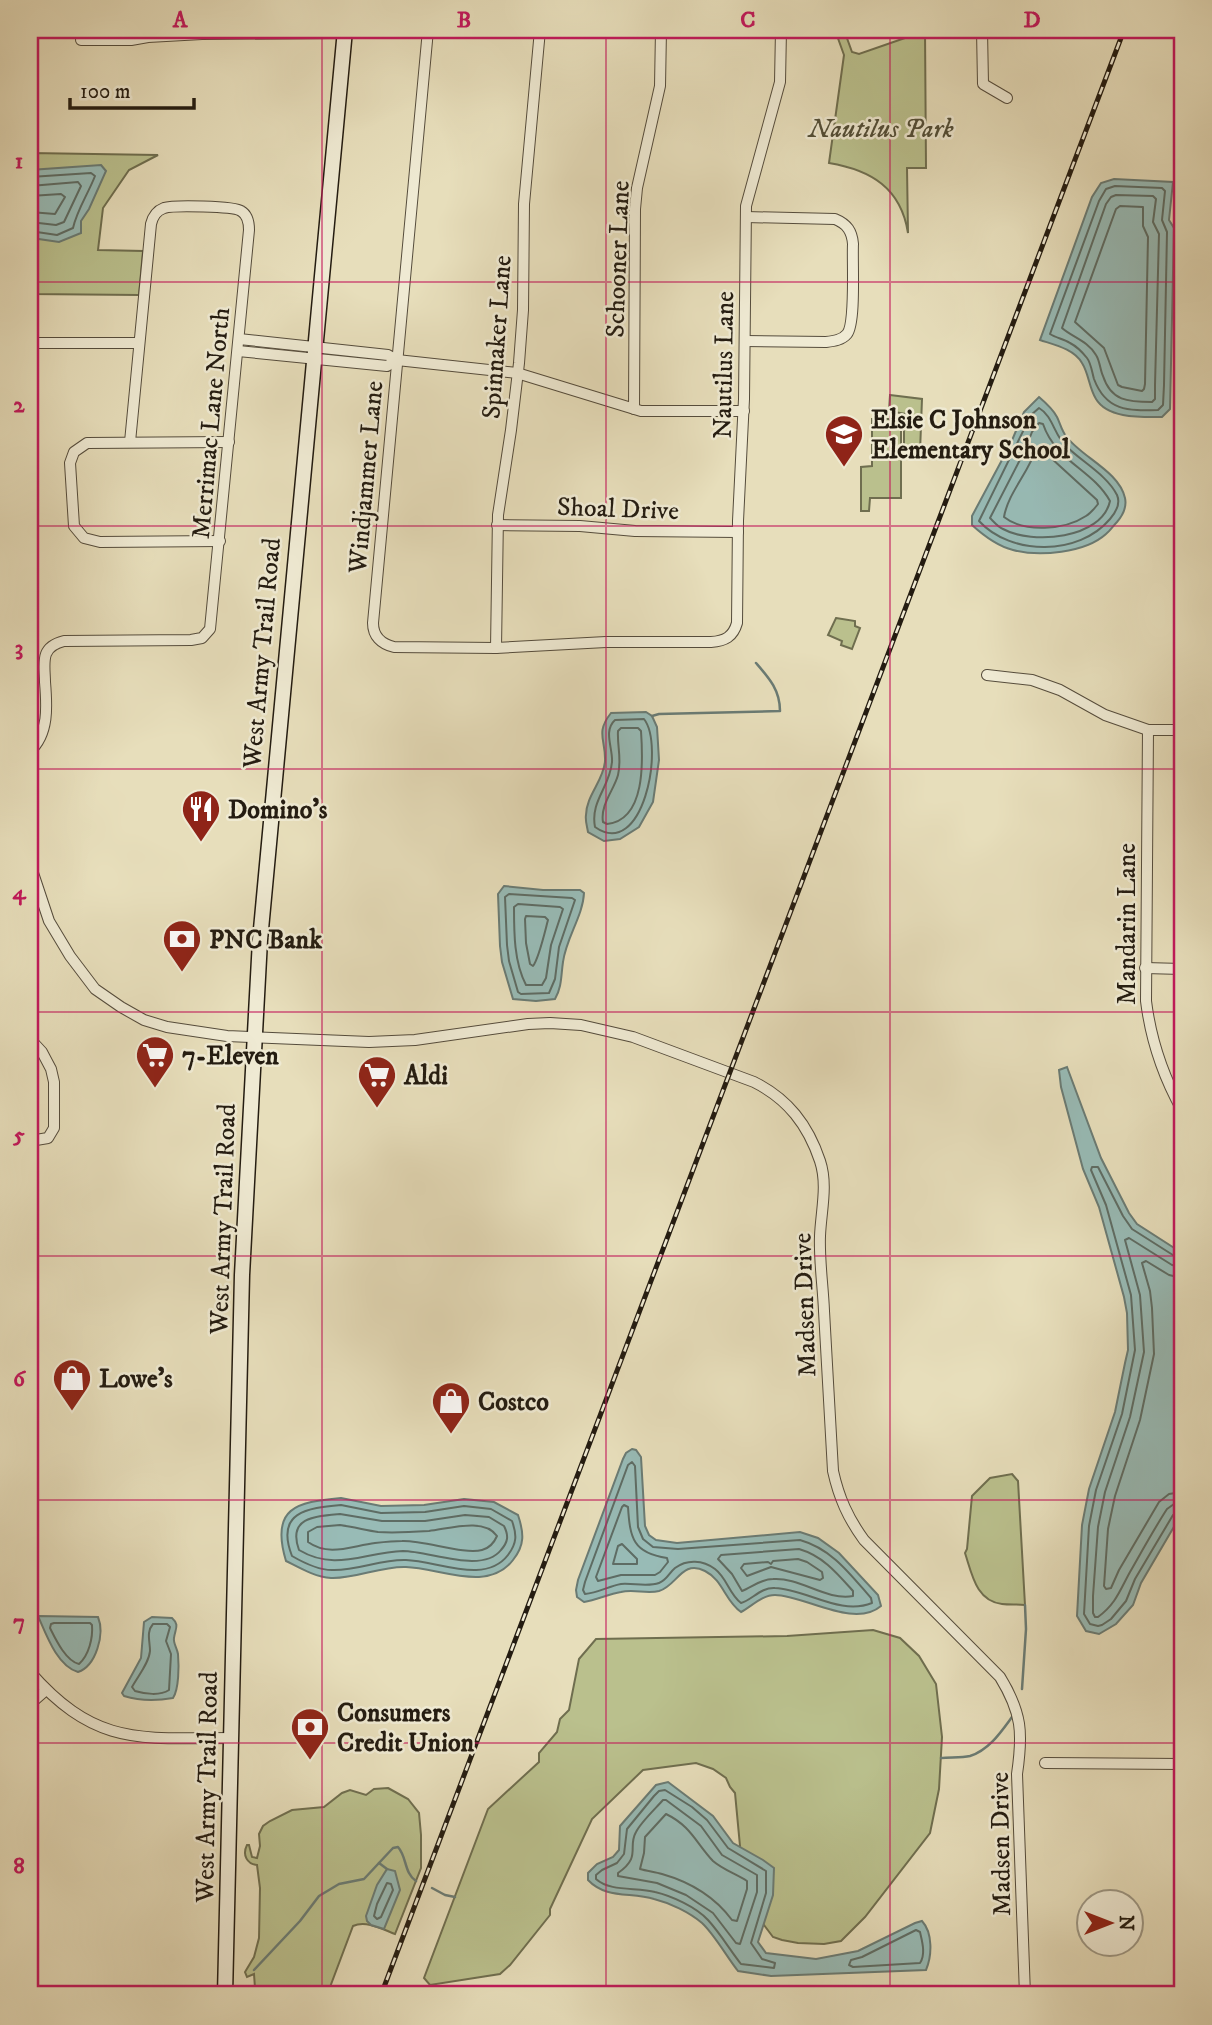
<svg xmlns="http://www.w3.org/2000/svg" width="1212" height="2025" font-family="'IM FELL DW Pica',serif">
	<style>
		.green { fill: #bac08d; stroke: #6f6e4f; stroke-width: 2 }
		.water { fill: #98bbb6; stroke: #6a7b74; stroke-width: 2 }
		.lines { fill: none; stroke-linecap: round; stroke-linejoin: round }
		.shore { stroke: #5e6c64; stroke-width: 2 }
		.stream { stroke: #6a7b74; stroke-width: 2.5 }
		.minor-casing { stroke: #554c3c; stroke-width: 12 }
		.secondary-casing { stroke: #241c11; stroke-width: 17 }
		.minor { stroke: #efead3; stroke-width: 10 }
		.secondary { stroke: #efead3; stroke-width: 14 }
		.rail-casing { stroke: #241c11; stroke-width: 5 }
		.rail { stroke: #efead3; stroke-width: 2.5; stroke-dasharray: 8; stroke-linecap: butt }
		.grid { fill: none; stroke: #c2185b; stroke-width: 2; stroke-opacity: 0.55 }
		.labels { text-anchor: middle; stroke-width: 5; stroke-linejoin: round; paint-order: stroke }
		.park-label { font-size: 26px; font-style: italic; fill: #514d36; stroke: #efead3 }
		.street-label { font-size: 26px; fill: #241c11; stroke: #efead3 }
		.poi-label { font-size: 26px; font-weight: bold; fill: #241c11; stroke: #efead3; text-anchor: start }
		.neatline { fill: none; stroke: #c2185b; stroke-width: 2.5 }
		.grid-label { font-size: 23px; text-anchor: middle; font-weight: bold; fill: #c2185b }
	</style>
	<rect width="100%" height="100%" fill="#e7debb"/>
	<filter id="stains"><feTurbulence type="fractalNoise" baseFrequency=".00286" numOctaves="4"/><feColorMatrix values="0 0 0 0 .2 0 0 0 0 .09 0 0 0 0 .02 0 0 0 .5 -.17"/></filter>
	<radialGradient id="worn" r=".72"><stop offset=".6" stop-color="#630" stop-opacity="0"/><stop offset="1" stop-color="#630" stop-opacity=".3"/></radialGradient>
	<g class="green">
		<path d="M835 30H844L852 52 859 54 905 38V30H925L926 168H907L908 233C901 188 871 170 829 163L844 55Z"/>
		<path d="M30 153 158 155 129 170 103 208 98 250 143 251 139 295 30 294Z"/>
		<path d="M890 395 922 399 920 452 915 454 906 453V448H904V419L906 414 889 411Z"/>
		<path d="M872 419H901V498H870L869 511H861V467L872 466Z"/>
		<path d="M836 618 855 621V626L860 628 852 649 841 645 842 641 828 635Z"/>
		<path d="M1012 1474 1018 1481 1025 1605C1017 1604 1010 1605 1002 1604 976 1601 972 1574 965 1553L967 1549 972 1496 990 1478Z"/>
		<path d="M873 1630 900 1638 919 1656 936 1684 942 1737 939 1789 930 1833 865 1917 841 1941 824 1944 798 1943 782 1940 773 1937 761 1921 742 1867 735 1793 730 1787 726 1778 713 1769 696 1763 643 1770 592 1819 550 1909V1915L510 1965 500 1974 430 1985 424 1978 488 1809 539 1762V1753L557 1732 560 1719 569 1710 579 1659 596 1639 787 1636Z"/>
		<path d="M388 1788 408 1799 419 1813 421 1835V1868L395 1934C382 1929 366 1920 353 1926L327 1995H252L255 1988 254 1974 247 1977 245 1972 254 1957 259 1938 260 1888 257 1865C247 1864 242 1855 247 1845H249L252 1857 257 1858 260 1846 259 1834 263 1826 270 1821 292 1810 324 1807 342 1793 350 1790 366 1795 374 1789Z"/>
	</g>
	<g class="water">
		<path d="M101 165 106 171 89 209 81 221V233L59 242 32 238 30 228V170Z"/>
		<path d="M1114 179 1173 182 1169 220 1174 228 1170 409 1162 417C1142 417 1108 419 1096 399 1089 388 1089 374 1082 363 1074 349 1055 345 1040 340L1092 197 1101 183Z"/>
		<path d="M1039 397C1046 403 1053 409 1057 417 1060 423 1062 431 1066 436 1081 457 1119 471 1125 498 1127 507 1123 515 1117 522 1113 526 1110 531 1106 534 1085 553 1039 557 1013 550 997 546 984 536 972 525V516L1010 445 1024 412Z"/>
		<path d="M646 712 652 716 657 727 659 760 653 802 639 827 620 839 604 841 588 832C587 826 585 820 586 815 586 796 604 780 605 761 606 740 595 733 611 713Z"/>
		<path d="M504 886 543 890H580L584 893C583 916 566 938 563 962 561 975 562 987 555 999L536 1001 513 999 502 962 500 946 498 894Z"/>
		<path d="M1067 1067 1101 1158 1129 1213 1137 1224 1182 1253V1513L1141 1583 1133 1605 1116 1624 1099 1634 1086 1631 1077 1616 1082 1525 1089 1489 1115 1412 1125 1363 1128 1350 1127 1313 1124 1297 1099 1207 1083 1169 1061 1087 1059 1070Z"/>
		<path d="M632 1449 636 1450 641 1457 645 1526 649 1535 656 1540 677 1543 800 1532 818 1538 839 1553 878 1595 881 1606C854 1629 804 1595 775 1595 762 1595 751 1607 741 1612 725 1601 723 1580 705 1571 682 1559 677 1586 659 1591 647 1594 633 1589 621 1592 608 1594 597 1600 584 1602L577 1597 576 1590 578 1580 623 1459 626 1453Z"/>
		<path d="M341 1498 381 1506 424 1505 464 1499 494 1502 518 1515C524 1533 525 1545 513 1560 488 1593 440 1568 406 1567 380 1566 356 1579 331 1578 315 1577 300 1568 286 1561 270 1508 296 1502 341 1498Z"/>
		<path d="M38 1616 98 1617C105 1634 96 1666 78 1672 57 1666 46 1634 38 1616Z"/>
		<path d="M152 1617 172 1618C180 1625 175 1629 174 1638 173 1643 177 1648 178 1654 179 1666 179 1689 173 1698 156 1701 140 1701 124 1696L122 1693 141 1658 144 1622Z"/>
		<path d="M668 1782 713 1816 733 1843 763 1860 774 1868 773 1895 758 1942 766 1953 816 1959 858 1951 915 1923 922 1921C933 1933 932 1956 926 1970L771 1976 738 1971C727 1957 714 1934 702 1923 689 1912 670 1903 654 1899 630 1892 606 1899 588 1880V1873L597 1864 613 1857 619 1850 620 1826 656 1785Z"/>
		<path d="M387 1869 395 1871 400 1890 384 1929 371 1925 367 1921 366 1916 377 1885Z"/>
	</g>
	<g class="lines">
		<g class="shore">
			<path d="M30 177 91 173 95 176C88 194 77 210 73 228L57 235 30 231"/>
			<path d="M30 186 78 182 81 186 64 222 56 225 30 222"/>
			<path d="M1115 186 1162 188 1165 191 1162 220 1167 232 1164 385 1163 405 1158 410C1128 411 1106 411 1094 379 1092 372 1091 363 1087 358 1083 353 1076 346 1070 343 1064 339 1056 338 1050 334L1099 201 1106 189Z"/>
			<path d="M1116 195 1153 196 1156 199 1153 222 1159 234 1155 385V399L1152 402C1128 402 1111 401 1103 376 1100 370 1100 361 1096 355 1088 341 1072 337 1062 328L1106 204 1111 197Z"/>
			<path d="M30 196 61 194 65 197 55 214 30 212"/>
			<path d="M1120 206 1143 207V226L1148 237 1145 384 1144 389 1142 391 1122 387 1118 385 1104 348 1075 322 1116 209Z"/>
			<path d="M1039 408C1053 416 1054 435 1066 446 1082 462 1107 475 1117 495 1121 504 1116 512 1110 519 1079 556 1011 556 979 521L1031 415Z"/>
			<path d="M1039 423 1043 424C1056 462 1092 469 1110 501 1102 539 1032 545 1003 529 998 527 994 522 990 518L1024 452 1032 432Z"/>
			<path d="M1039 447 1097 500 1098 504C1094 509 1091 513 1086 516 1065 530 1024 533 1004 517 1008 493 1029 472 1036 449Z"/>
			<path d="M644 719C665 746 643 861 595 827 590 801 610 787 612 762 613 748 603 731 615 720Z"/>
			<path d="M621 728H638L641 731C643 760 646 820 607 824L603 822C600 805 614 790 618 775 622 759 617 746 618 731Z"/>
			<path d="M509 894 572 898 575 900 559 947 555 979 549 993 521 994 518 992 509 961 507 945 505 897Z"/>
			<path d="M518 904 560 907 563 909 551 945 546 978 542 985H526C514 962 514 933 514 907Z"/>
			<path d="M526 916 545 917 548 920C545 931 539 958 533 966L530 964 526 943 525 919Z"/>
			<path d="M1182 1258 1176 1257 1132 1229 1123 1216 1098 1167H1092L1091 1170 1106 1205 1131 1295 1135 1350 1122 1414 1096 1490 1089 1526 1084 1614 1090 1624 1098 1626 1102 1625 1111 1619 1126 1601 1135 1579 1173 1515 1177 1512 1182 1511"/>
			<path d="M1182 1267 1172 1265 1129 1238 1125 1240 1140 1295 1144 1352 1130 1417 1105 1492 1098 1527 1093 1596V1613L1095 1617H1098C1116 1604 1120 1590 1130 1572 1142 1551 1154 1529 1167 1509L1174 1504 1182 1502"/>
			<path d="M1182 1278 1169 1275 1146 1261 1142 1263 1150 1291 1152 1308 1154 1354 1140 1420 1115 1496 1108 1529 1104 1586 1106 1589 1111 1588 1119 1570 1159 1502 1169 1494 1182 1492"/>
			<path d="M632 1462 635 1466 638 1527 643 1539 653 1547 678 1549 800 1540C832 1549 850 1574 871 1598L872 1603C840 1616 806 1589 775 1588 761 1587 752 1600 741 1603 729 1594 727 1578 715 1569 703 1560 687 1559 675 1568 669 1573 667 1580 659 1583 648 1587 633 1583 621 1584 609 1586 598 1593 585 1594L583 1590 585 1582 628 1465Z"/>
			<path d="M341 1505 381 1513 425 1512 464 1506 491 1509 512 1521C517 1535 517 1543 508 1555 485 1585 438 1561 406 1560 381 1559 357 1571 332 1570 318 1570 304 1563 292 1556 275 1512 307 1508 341 1505Z"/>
			<path d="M624 1505 628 1507C630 1538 633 1553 667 1558L668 1562 660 1572 655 1575H621L598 1581 596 1577 622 1507Z"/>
			<path d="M340 1514 382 1521H425L465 1515 489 1517 504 1526C509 1536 508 1542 501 1550 482 1574 430 1551 403 1551 364 1552 336 1572 299 1550 287 1517 316 1516 340 1514Z"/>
			<path d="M340 1525C353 1527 366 1530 378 1532 394 1533 413 1532 429 1531 448 1529 484 1517 497 1536 494 1543 490 1548 482 1550 464 1555 424 1540 402 1541 393 1541 384 1542 375 1543 351 1546 329 1557 308 1542V1532L317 1527Z"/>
			<path d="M622 1544 637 1559V1564H613L618 1546Z"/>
			<path d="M799 1549C823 1556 837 1573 853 1591V1596C826 1601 800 1577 773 1579 761 1579 752 1587 742 1591L732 1574 718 1559 721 1555Z"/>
			<path d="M798 1559 807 1562 822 1572 823 1578 820 1580 771 1567 747 1576 741 1568 744 1564 768 1562 771 1564 773 1561Z"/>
			<path d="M54 1623H90L92 1625C93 1638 89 1655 79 1664 66 1661 56 1640 50 1628L51 1624Z"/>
			<path d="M153 1624H167L170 1627 166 1641 171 1654 169 1690C160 1696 145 1694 135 1691L132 1687C138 1676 149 1663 150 1651 150 1641 146 1632 153 1624Z"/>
			<path d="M665 1790 692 1807 707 1820 728 1848 766 1871V1893L751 1943 762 1959 775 1963 774 1968 741 1964C730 1950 720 1933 708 1920 696 1907 672 1896 655 1892 637 1887 610 1892 596 1879V1875L602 1870 617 1863 624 1854 627 1829 654 1796 659 1791Z"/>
			<path d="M663 1800H666L701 1826 722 1855 757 1875V1892L740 1944 736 1943 713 1913 686 1895 657 1883 618 1876V1873C642 1856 627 1848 636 1832 641 1822 656 1808 663 1800Z"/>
			<path d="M666 1814C691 1826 696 1843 713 1861 722 1869 736 1874 747 1881V1889L737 1921 732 1920C715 1897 690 1882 662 1874 655 1872 647 1871 640 1869L644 1853 645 1837Z"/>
			<path d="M387 1883 391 1884 393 1890 381 1917 377 1919 374 1916 377 1904Z"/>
			<path d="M916 1930 920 1932C922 1941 926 1954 920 1963L853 1967 849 1965 851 1960 862 1957Z"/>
		</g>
		<g class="stream">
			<path d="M652 716 659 714 780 711C780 690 769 678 756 663"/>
			<path d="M1022 1689 1026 1629 1025 1605"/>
			<path d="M941 1758C950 1757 961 1758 970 1756 989 1750 1001 1732 1012 1717"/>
			<path d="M379 1863 387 1869"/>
			<path d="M432 1888 445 1895 455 1897"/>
			<path d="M254 1970 300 1921 319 1896 339 1884 364 1879 393 1848 398 1847C407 1857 404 1873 416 1881"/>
			<path d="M175 1995 185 1992"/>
		</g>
		<g class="minor-casing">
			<g id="minor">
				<path d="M428 30 373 623C373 636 381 644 394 647L496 648 606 642H711C725 641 733 637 737 623L738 521 744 399 746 206 780 82 781 30"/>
				<path d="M982 30 983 84 1007 98"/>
				<path d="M81 40H131L148 37 202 34 345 33"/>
				<path d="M239 339 388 355 397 360 517 373 641 411H744"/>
				<path d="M745 341 826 342C834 341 842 340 847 334 856 323 852 261 853 244 852 231 847 224 835 219L746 217"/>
				<path d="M30 343H139"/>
				<path d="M238 351 387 366 397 360"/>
				<path d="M634 409 635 209 637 188 660 86 661 30"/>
				<path d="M497 525 580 526 635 531 738 532"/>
				<path d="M220 541 100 542 84 538 74 526 70 463 74 452 87 443 229 442"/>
				<path d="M496 648 498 515 511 430 519 363 523 310 524 204 540 30"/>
				<path d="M987 675 1032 680 1060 690 1105 715 1148 730H1182"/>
				<path d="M1148 730 1146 1001C1151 1041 1163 1076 1182 1110"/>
				<path d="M30 751C49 734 47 706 45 682 45 673 43 662 46 654 49 646 56 643 64 641L191 640 202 638 210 629 249 230C249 223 248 215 241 211 234 206 173 205 164 208 156 211 153 216 151 224L130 442"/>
				<path d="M30 864 49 921 70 956 95 989 121 1007 144 1020 167 1027 227 1036 369 1042 415 1040 528 1024 550 1023 581 1025 633 1037 754 1082C788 1099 808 1125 820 1161 828 1185 821 1211 820 1236 819 1260 823 1286 824 1311 827 1364 830 1418 833 1471 839 1498 848 1518 864 1540L1000 1677C1022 1713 1023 1733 1017 1774L1025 1995"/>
				<path d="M1145 968 1182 969"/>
				<path d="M30 1039 42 1052 51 1069 54 1082V1128L48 1138 30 1141"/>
				<path d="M30 1672C96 1747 140 1738 232 1738"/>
				<path d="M30 1704 46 1690"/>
				<path d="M1045 1763 1182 1764"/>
			</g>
		</g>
		<g class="secondary-casing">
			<path id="secondary" d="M225 1995 242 1275 260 940 345 30"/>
		</g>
		<use href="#minor" class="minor"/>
		<use href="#secondary" class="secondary"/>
		<g class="rail-casing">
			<path id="rail" d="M381 1995 1124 30"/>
		</g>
		<use href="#rail" class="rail"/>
	</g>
	<path class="grid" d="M322 30V1995M606 30V1995M890 30V1995M30 282H1182M30 526H1182M30 769H1182M30 1012H1182M30 1256H1182M30 1500H1182M30 1743H1182"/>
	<defs>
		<g id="school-pin" transform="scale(2.0125)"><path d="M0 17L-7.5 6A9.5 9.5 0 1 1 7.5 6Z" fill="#8f2418" stroke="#efead3"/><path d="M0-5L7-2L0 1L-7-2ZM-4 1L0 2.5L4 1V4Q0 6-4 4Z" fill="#fff"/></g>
		<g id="restaurant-pin" transform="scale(2.0125)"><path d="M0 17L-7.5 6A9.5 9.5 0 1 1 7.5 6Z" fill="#8f2418" stroke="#efead3"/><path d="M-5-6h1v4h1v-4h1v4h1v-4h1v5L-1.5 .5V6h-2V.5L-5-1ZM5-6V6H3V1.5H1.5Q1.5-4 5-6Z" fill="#fff"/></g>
		<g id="bank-pin" transform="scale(2.0125)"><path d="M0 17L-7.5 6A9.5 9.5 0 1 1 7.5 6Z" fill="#8f2418" stroke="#efead3"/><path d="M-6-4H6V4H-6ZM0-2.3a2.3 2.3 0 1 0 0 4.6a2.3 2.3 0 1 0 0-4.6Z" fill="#fff"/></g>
		<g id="supermarket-pin" transform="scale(2.0125)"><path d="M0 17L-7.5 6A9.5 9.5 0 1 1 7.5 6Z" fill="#8f2418" stroke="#efead3"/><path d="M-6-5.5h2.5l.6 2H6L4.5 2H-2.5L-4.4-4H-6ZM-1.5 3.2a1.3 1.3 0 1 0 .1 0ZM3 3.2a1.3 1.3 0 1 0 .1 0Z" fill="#fff"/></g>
		<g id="shop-pin" transform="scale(2.0125)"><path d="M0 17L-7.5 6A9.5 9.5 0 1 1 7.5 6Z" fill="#8f2418" stroke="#efead3"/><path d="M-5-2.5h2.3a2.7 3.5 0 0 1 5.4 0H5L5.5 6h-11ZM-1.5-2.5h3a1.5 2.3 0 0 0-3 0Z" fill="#fff"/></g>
	</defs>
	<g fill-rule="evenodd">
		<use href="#school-pin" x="844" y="434"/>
		<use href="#restaurant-pin" x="201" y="809"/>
		<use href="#bank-pin" x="182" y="939"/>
		<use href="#supermarket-pin" x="155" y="1055"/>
		<use href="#supermarket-pin" x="377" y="1075"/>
		<use href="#shop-pin" x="72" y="1378"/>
		<use href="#shop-pin" x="451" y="1401"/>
		<use href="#bank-pin" x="310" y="1727"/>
	</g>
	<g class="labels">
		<g class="park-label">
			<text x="881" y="137">Nautilus Park</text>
		</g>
		<g class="street-label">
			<text transform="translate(617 259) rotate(-88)" y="9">Schooner Lane</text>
			<text transform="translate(496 337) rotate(-86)" y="9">Spinnaker Lane</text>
			<text transform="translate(723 365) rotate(-89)" y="9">Nautilus Lane</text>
			<text transform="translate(210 423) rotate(-85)" y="9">Merrimac Lane North</text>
			<text transform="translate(365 477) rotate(-85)" y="9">Windjammer Lane</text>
			<text transform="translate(618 508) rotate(2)" y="9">Shoal Drive</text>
			<text transform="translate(261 653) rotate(-85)" y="9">West Army Trail Road</text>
			<text transform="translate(1126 924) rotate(-90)" y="9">Mandarin Lane</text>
			<text transform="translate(222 1219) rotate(-88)" y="9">West Army Trail Road</text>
			<text transform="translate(804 1305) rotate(-92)" y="9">Madsen Drive</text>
			<text transform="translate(206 1787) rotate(-89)" y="9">West Army Trail Road</text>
			<text transform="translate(1000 1844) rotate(-91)" y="9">Madsen Drive</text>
		</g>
		<g class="poi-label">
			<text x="871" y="428">Elsie C Johnson<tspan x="871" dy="30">Elementary School</tspan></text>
			<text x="228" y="818">Domino's</text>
			<text x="209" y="948">PNC Bank</text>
			<text x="182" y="1064">7-Eleven</text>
			<text x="404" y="1084">Aldi</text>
			<text x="99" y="1387">Lowe's</text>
			<text x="478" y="1410">Costco</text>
			<text x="337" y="1721">Consumers<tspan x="337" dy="30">Credit Union</tspan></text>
		</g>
	</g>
	<rect width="1212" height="2025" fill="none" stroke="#e7debb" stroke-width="77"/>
	<g transform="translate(1110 1923) rotate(90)"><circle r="33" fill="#efead3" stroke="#9e9885" stroke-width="2"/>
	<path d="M0-5L12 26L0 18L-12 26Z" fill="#8f2418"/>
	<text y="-10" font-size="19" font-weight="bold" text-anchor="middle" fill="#241c11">N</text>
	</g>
	<path d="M70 98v10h124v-10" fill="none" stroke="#241c11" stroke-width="3.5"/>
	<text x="80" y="98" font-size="21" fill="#241c11" stroke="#efead3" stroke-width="5" paint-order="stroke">100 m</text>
	<rect x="38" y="38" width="1136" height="1948" class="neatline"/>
	<g class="grid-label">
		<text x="180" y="27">A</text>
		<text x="464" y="27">B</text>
		<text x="748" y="27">C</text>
		<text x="1032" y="27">D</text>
		<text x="19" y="168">1</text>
		<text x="19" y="412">2</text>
		<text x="19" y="655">3</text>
		<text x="19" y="899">4</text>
		<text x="19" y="1142">5</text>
		<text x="19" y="1386">6</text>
		<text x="19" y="1629">7</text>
		<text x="19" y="1873">8</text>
	</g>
	<rect width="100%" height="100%" filter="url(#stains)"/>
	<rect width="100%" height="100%" fill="url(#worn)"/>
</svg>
